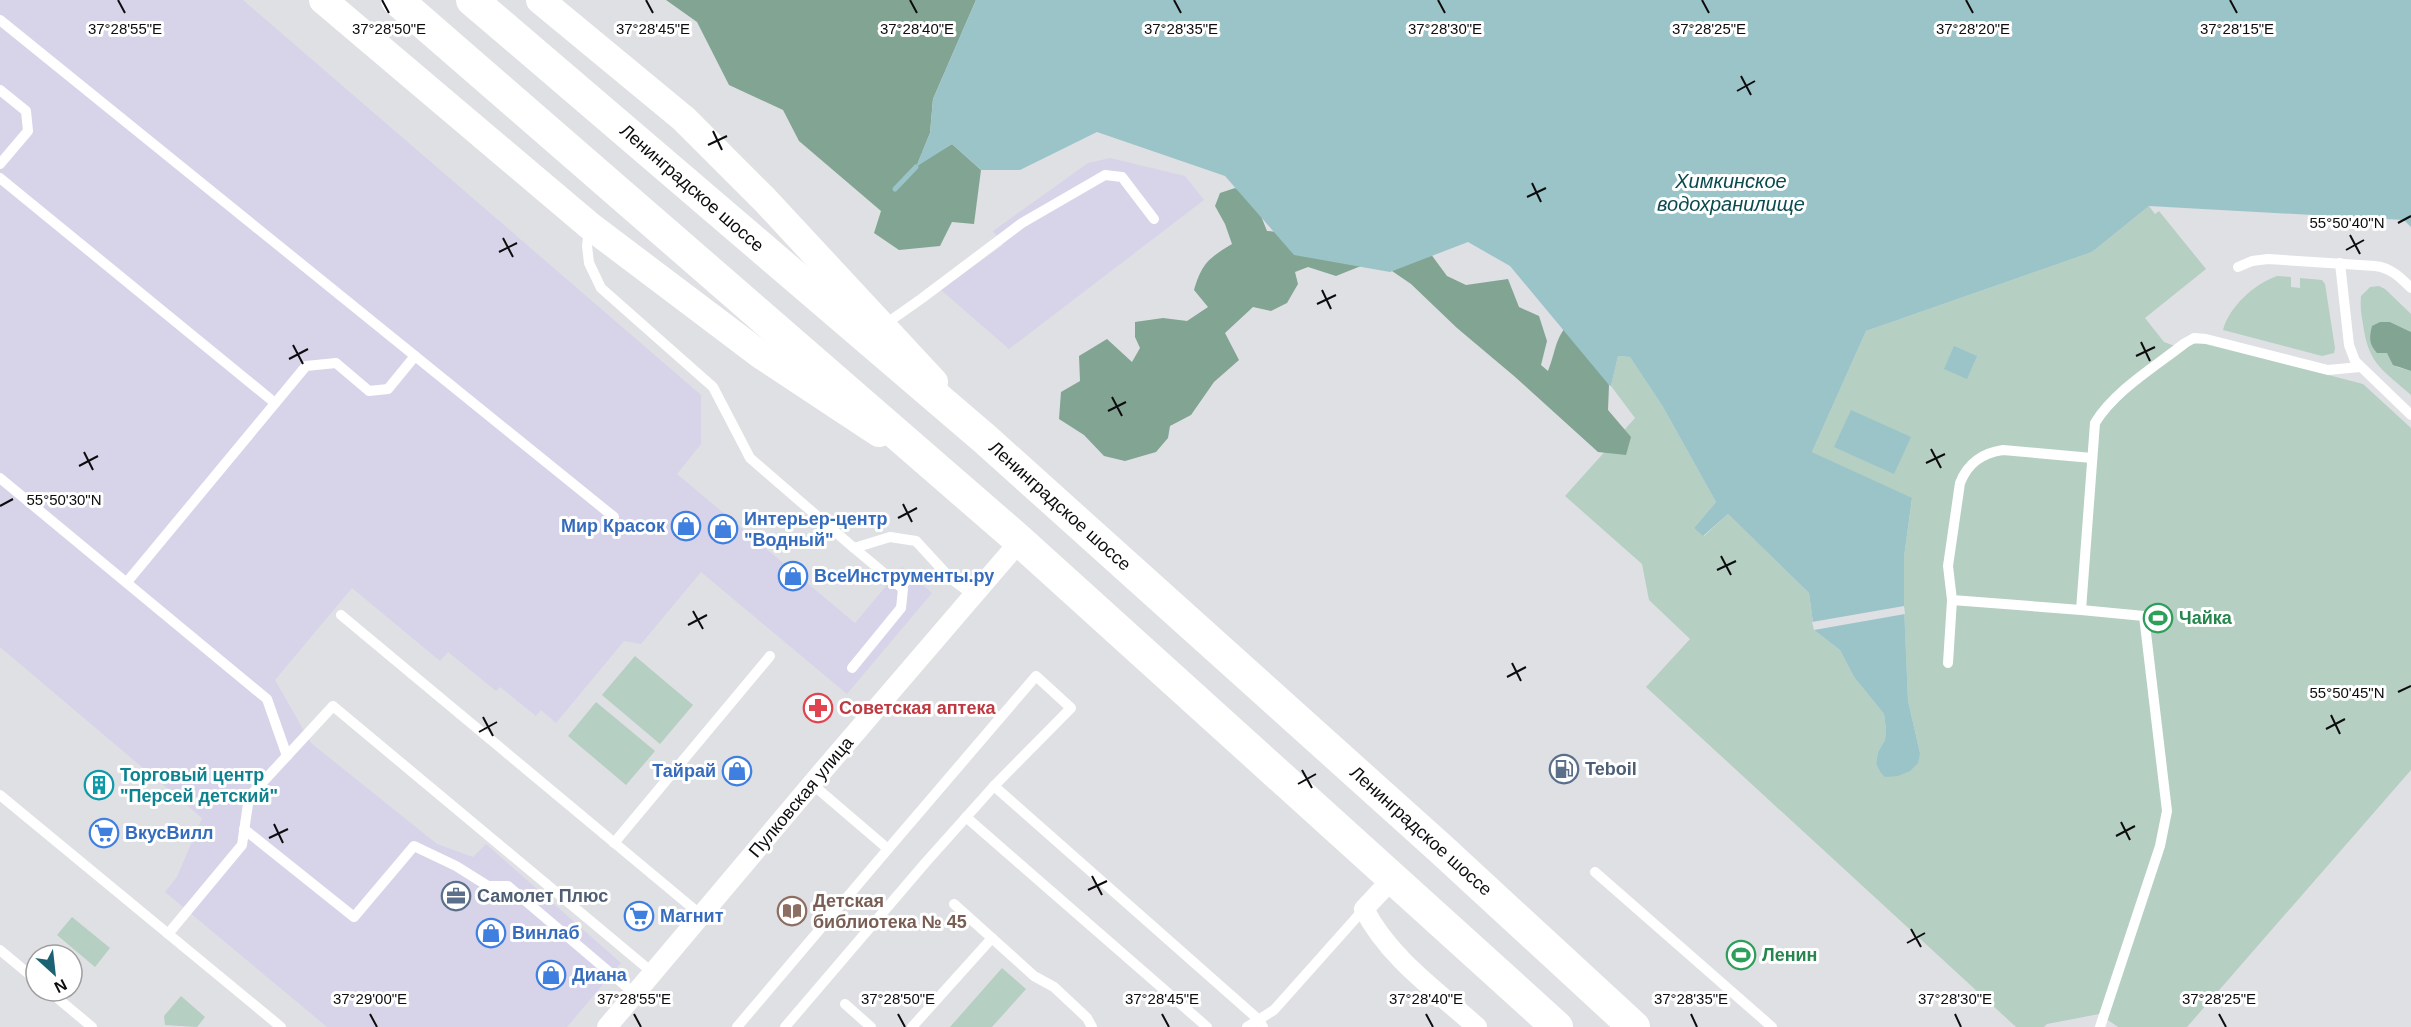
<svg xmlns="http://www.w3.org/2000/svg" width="2411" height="1027" font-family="Arial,sans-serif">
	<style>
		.industrial { fill: #d7d3e9 }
		.green { fill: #b5cfc2 }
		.forest { fill: #82a493 }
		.water { fill: #9ac4c8 }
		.pier { fill: #dfe0e4 }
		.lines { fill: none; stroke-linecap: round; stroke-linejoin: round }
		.stream { stroke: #9ac4c8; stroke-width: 5 }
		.lane { stroke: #fff; stroke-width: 10 }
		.street { stroke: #fff; stroke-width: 20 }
		.secondary { stroke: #fff; stroke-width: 28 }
		.primary { stroke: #fff; stroke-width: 32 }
		.ticks { fill: none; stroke: #0d0d0f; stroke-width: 2 }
		.labels { text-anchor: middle; stroke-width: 6; stroke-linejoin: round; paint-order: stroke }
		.street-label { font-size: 18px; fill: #0d0d0f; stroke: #fff }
		.shop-label { font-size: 18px; font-weight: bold; fill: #366cbe; stroke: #fff; text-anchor: start }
		.leisure-label { font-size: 18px; font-weight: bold; fill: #27864d; stroke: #fff; text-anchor: start }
		.health-label { font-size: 18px; font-weight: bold; fill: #be3a42; stroke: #fff; text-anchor: start }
		.service-label { font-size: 18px; font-weight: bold; fill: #4e5e75; stroke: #fff; text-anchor: start }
		.culture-label { font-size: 18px; font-weight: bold; fill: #0d838f; stroke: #fff; text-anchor: start }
		.education-label { font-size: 18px; font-weight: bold; fill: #785e54; stroke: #fff; text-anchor: start }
		.water-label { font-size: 20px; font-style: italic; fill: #0a4a4f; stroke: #fff }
		.ticks-label { font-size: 15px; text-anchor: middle; fill: #0d0d0f; stroke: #fff; stroke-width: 6; stroke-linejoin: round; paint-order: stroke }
	</style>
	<rect width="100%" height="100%" fill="#dfe0e4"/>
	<g class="industrial">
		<path d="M0 0H243L701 395V444L677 474 855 623 902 567 932 593 847 694 701 572 641 644 624 641 556 723 541 710 536 716 500 687 496 691 448 652 440 661 352 588 275 680 311 743 437 844 473 857 486 844 621 963 567 1027H327L165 892 177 877 202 818 0 647Z"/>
		<path d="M1110 158 1185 176 1204 200 1009 349 941 290 1003 245 993 231 1088 163Z"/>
	</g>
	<g class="green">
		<path d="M2149 206 2155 214 2159 211 2206 269 2145 318 2164 342 2183 349 2193 344 2206 343 2363 384 2411 428V770L2187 1027H2118L2099 1014 2047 1024 2044 1027H2016L1646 687 1690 639 1649 600 1642 564 1565 496 1635 418 1611 386 1618 356 1630 357 1663 407 1716 502 1694 528 1704 536 1728 514 1809 593 1814 630 1840 650 1854 677 1884 714 1886 729 1885 740 1878 752 1876 764 1880 772 1886 777 1920 753 1908 701 1904 606V557L1912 499 1812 452 1866 331 2092 252Z"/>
		<path d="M2277 276 2291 277V287L2300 288V278L2322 280 2325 284 2335 348 2334 353 2322 356 2223 330C2229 307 2254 284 2277 276Z"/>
		<path d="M2379 286 2385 289 2411 314V332L2390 322 2387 353 2397 367 2411 371V395C2383 370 2368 364 2363 324 2361 314 2360 305 2361 296L2370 287Z"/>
		<path d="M635 656 693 705 660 744 602 695Z"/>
		<path d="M596 702 655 751 626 785 568 736Z"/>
		<path d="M72 917 110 948 95 967 57 935Z"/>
		<path d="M1002 968 1026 989 992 1027H950Z"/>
		<path d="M181 996 205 1017 197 1027 165 1025 164 1016Z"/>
	</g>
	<g class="forest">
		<path d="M666 0H976L933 99 930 133 917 165 952 144 981 170 974 224 952 222 940 246 899 250 874 233 881 211 799 141 783 110 729 85 697 22Z"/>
		<path d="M1235 188 1255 201 1267 231 1422 242 1447 276 1466 285 1508 279 1519 307 1539 316 1547 341 1541 365 1548 371C1556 351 1554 342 1567 325L1597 362 1609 385 1608 410 1631 437 1626 455 1598 452 1514 376 1457 328 1411 284 1376 260 1336 276 1308 267 1295 272 1298 284 1287 303 1271 311 1253 307 1225 333 1239 360 1214 382 1191 415 1170 426 1168 438 1156 452 1125 461 1104 456 1084 435 1059 419 1061 392 1080 381 1079 356 1107 339 1132 362 1140 348 1135 337V322L1163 318 1187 321 1208 307 1194 290C1202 263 1209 258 1232 244L1225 224 1215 206 1220 193Z"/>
		<path d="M2380 322H2390L2411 332V371L2393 365 2387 353H2377C2369 344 2369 338 2372 326Z"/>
	</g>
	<g class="water">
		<path d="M976 0H2411V227L2404 220 2149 206 2092 252 1866 331 1812 452 1912 498 1904 557V606L1908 701 1920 753 1918 763 1910 771 1898 776 1885 777 1880 772 1876 764 1878 752 1885 740 1886 729 1884 714 1854 677 1840 650 1814 630 1809 593 1728 514 1703 536 1694 528 1716 502 1663 407 1630 357 1618 356 1611 386 1609 385 1510 266 1468 242 1390 272 1294 255 1225 176 1097 132 1020 170H981L952 144 916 167 930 133 933 99Z"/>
		<path d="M1954 346 1977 356 1967 379 1944 369Z"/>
		<path d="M1851 410 1911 437 1894 474 1834 447Z"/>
	</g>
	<path class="pier" d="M1904 606 1905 614 1814 630 1812 622Z"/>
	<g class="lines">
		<path class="stream" d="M895 189 916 167"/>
		<g class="lane">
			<path d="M0 20 614 517"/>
			<path d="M0 90 26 111 28 131 0 164"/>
			<path d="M0 178 275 403"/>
			<path d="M589 229 587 246 589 263 601 288 713 387 750 458 854 548 890 537 916 541 950 578 973 595"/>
			<path d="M2340 263 2349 345 2355 361 2411 415"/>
			<path d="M2238 267 2252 261 2268 259 2375 266C2391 268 2400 277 2411 288"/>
			<path d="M884 325 921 299 1022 223 1105 175 1122 177 1154 219"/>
			<path d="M0 478 267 699 287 756"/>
			<path d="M127 582 306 366 336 363 369 391 388 389 415 356"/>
			<path d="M2081 610 1952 600 1948 566 1960 483C1968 463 1982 453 2003 450L2092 458"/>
			<path d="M341 615 701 915"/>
			<path d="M1948 663 1952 600"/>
			<path d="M852 668 901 608 903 589 854 548"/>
			<path d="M994 786 1259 1020 1263 1027"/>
			<path d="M0 795 281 1027"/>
			<path d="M966 817 1207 1027"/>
			<path d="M244 829 354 917 414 846 456 866 488 886H508L635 994"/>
			<path d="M614 843 770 656"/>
			<path d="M1595 872 1772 1027"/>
			<path d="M954 904 1034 976 1054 987 1087 1018 1092 1027"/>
			<path d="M168 934 242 845 249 797 333 706 653 973"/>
			<path d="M0 950 36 980"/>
			<path d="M49 991 92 1027"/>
			<path d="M845 1004 871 1027"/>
			<path d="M737 1027 888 849 812 784"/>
			<path d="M785 1027 926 862 994 786 1071 708 1036 676 888 849"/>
			<path d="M912 1027 992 938"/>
			<path d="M1247 1027 1274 1010 1364 909"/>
			<path d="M2100 1027 2160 846 2167 811 2144 616 2081 610 2095 423C2114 391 2156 366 2185 343L2194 338 2206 339 2328 370 2360 367"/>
		</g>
		<g class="street">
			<path d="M1392 879 1364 909C1389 958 1437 991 1477 1027"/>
			<path d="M607 1027 821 773 1020 541"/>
		</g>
		<g class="secondary">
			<path d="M323 0 590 226 761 355 879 433"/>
			<path d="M540 0 684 119 765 200 934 382"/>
		</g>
		<g class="primary">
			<path d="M397 0 1020 541 1557 1027"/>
			<path d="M472 0 985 439 1441 849 1634 1027"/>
		</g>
	</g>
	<path class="ticks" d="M118 0 125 13M382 0 389 13M646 0 653 13M910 0 917 13M1174 0 1181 13M1438 0 1445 13M1702 0 1709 13M1966 0 1973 13M2230 0 2237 13M1741 76 1751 95M1737 91 1755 81M713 131 722 150M708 145 727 136M1532 183 1541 202M1527 197 1546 188M2398 223 2411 216M2350 235 2360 254M503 238 513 257M2346 250 2364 240M499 252 517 243M1322 290 1331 309M1317 304 1336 295M2141 342 2150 361M293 345 303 364M2136 356 2155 347M289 359 308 349M1112 397 1122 416M1108 411 1126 402M1931 449 1941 468M84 452 93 470M1926 463 1945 454M79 466 98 456M903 504 912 522M0 506 13 499M898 518 917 508M1721 556 1731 575M1717 570 1736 561M693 611 703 629M688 625 707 615M1512 663 1521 681M1507 677 1526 667M2398 692 2411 686M2331 715 2340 734M483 717 493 736M2326 729 2345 719M479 732 497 722M1302 770 1312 788M1298 784 1316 774M2121 822 2130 840M274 824 283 843M2116 836 2135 826M269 838 288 829M1092 876 1102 895M1088 890 1107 881M1911 929 1921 947M1907 943 1925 933M370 1014 377 1027M634 1014 641 1027M898 1014 905 1027M1162 1014 1169 1027M1426 1014 1433 1027M1691 1014 1697 1027M1955 1014 1961 1027M2219 1014 2226 1027"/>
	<defs>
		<g id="shop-ring" transform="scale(1.5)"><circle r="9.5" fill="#fff" stroke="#3f7fe0" stroke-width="1.5"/><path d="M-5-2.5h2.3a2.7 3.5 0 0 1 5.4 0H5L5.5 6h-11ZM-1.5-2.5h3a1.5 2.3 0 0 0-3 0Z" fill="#3f7fe0"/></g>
		<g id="stadium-ring" transform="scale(1.5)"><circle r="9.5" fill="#fff" stroke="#2e9e5b" stroke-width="1.5"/><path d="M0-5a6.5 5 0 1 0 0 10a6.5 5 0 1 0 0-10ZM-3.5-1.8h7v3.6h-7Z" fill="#2e9e5b"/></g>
		<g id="pharmacy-ring" transform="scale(1.5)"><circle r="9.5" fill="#fff" stroke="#e0444e" stroke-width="1.5"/><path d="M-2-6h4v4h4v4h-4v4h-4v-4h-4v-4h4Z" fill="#e0444e"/></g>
		<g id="fuel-ring" transform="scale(1.5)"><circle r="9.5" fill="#fff" stroke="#5c6f8a" stroke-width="1.5"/><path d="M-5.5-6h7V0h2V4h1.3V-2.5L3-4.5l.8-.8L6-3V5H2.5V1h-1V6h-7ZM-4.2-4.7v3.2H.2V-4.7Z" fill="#5c6f8a"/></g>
		<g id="building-ring" transform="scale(1.5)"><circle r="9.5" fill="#fff" stroke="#0f9aa8" stroke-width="1.5"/><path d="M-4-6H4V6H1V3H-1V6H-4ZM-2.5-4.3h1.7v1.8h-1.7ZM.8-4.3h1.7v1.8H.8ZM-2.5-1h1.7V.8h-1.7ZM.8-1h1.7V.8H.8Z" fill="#0f9aa8"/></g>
		<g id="supermarket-ring" transform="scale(1.5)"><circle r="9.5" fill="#fff" stroke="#3f7fe0" stroke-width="1.5"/><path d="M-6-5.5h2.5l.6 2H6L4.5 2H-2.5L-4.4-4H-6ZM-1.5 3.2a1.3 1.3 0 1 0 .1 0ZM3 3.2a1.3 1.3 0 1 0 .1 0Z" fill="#3f7fe0"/></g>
		<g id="office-ring" transform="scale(1.5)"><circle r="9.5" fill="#fff" stroke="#5c6f8a" stroke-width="1.5"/><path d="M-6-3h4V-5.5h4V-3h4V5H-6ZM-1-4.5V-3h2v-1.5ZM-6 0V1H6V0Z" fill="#5c6f8a"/></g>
		<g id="library-ring" transform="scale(1.5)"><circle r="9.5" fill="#fff" stroke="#8d6e63" stroke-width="1.5"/><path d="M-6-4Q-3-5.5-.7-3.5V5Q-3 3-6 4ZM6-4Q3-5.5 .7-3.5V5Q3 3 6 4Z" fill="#8d6e63"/></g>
	</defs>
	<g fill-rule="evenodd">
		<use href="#shop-ring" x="686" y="526"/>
		<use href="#shop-ring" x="723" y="529"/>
		<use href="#shop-ring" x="793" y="576"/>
		<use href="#stadium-ring" x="2158" y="618"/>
		<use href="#pharmacy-ring" x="818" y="708"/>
		<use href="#fuel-ring" x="1564" y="769"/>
		<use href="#shop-ring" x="737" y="771"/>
		<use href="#building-ring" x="99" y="785"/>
		<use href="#supermarket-ring" x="104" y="833"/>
		<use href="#office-ring" x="456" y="896"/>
		<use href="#library-ring" x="792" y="911"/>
		<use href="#supermarket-ring" x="639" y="916"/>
		<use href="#shop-ring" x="491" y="933"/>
		<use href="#stadium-ring" x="1741" y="955"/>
		<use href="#shop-ring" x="551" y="975"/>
	</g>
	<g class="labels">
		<g class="street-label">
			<text transform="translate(692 188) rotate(41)" y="6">Ленинградское шоссе</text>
			<text transform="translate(1060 506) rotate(42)" y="6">Ленинградское шоссе</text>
			<text transform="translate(801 797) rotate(-50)" y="6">Пулковская улица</text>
			<text transform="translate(1421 831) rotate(42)" y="6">Ленинградское шоссе</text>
		</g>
		<g class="shop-label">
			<text x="744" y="525">Интерьер-центр<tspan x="744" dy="21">"Водный"</tspan></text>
			<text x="665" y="532" text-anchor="end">Мир Красок</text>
			<text x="814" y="582">ВсеИнструменты.ру</text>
			<text x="716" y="777" text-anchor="end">Тайрай</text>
			<text x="125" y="839">ВкусВилл</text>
			<text x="660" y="922">Магнит</text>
			<text x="512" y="939">Винлаб</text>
			<text x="572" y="981">Диана</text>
		</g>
		<g class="leisure-label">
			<text x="2179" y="624">Чайка</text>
			<text x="1762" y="961">Ленин</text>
		</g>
		<g class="health-label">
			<text x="839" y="714">Советская аптека</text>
		</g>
		<g class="service-label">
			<text x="1585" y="775">Teboil</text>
			<text x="477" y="902">Самолет Плюс</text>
		</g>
		<g class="culture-label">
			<text x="120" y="781">Торговый центр<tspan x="120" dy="21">"Персей детский"</tspan></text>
		</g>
		<g class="education-label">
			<text x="813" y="907">Детская<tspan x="813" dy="21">библиотека № 45</tspan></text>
		</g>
		<g class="water-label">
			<text x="1731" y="188">Химкинское<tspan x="1731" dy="23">водохранилище</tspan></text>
		</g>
	</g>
	<g class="ticks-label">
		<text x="125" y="34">37°28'55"E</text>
		<text x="389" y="34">37°28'50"E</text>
		<text x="653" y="34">37°28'45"E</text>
		<text x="917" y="34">37°28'40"E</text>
		<text x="1181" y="34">37°28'35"E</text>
		<text x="1445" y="34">37°28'30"E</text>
		<text x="1709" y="34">37°28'25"E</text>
		<text x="1973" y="34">37°28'20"E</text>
		<text x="2237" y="34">37°28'15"E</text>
		<text x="2347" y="228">55°50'40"N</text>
		<text x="64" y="505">55°50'30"N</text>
		<text x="2347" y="698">55°50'45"N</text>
		<text x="370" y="1004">37°29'00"E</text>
		<text x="634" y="1004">37°28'55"E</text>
		<text x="898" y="1004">37°28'50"E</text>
		<text x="1162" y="1004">37°28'45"E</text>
		<text x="1426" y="1004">37°28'40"E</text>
		<text x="1691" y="1004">37°28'35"E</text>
		<text x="1955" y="1004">37°28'30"E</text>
		<text x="2219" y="1004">37°28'25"E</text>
	</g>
	<g transform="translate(54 973) rotate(153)"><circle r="28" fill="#ffffff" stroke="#9e9e9f" stroke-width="1.5"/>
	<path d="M0-4.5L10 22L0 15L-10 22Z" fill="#1b6372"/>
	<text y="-9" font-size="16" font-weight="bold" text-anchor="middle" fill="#0d0d0f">N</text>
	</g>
</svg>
